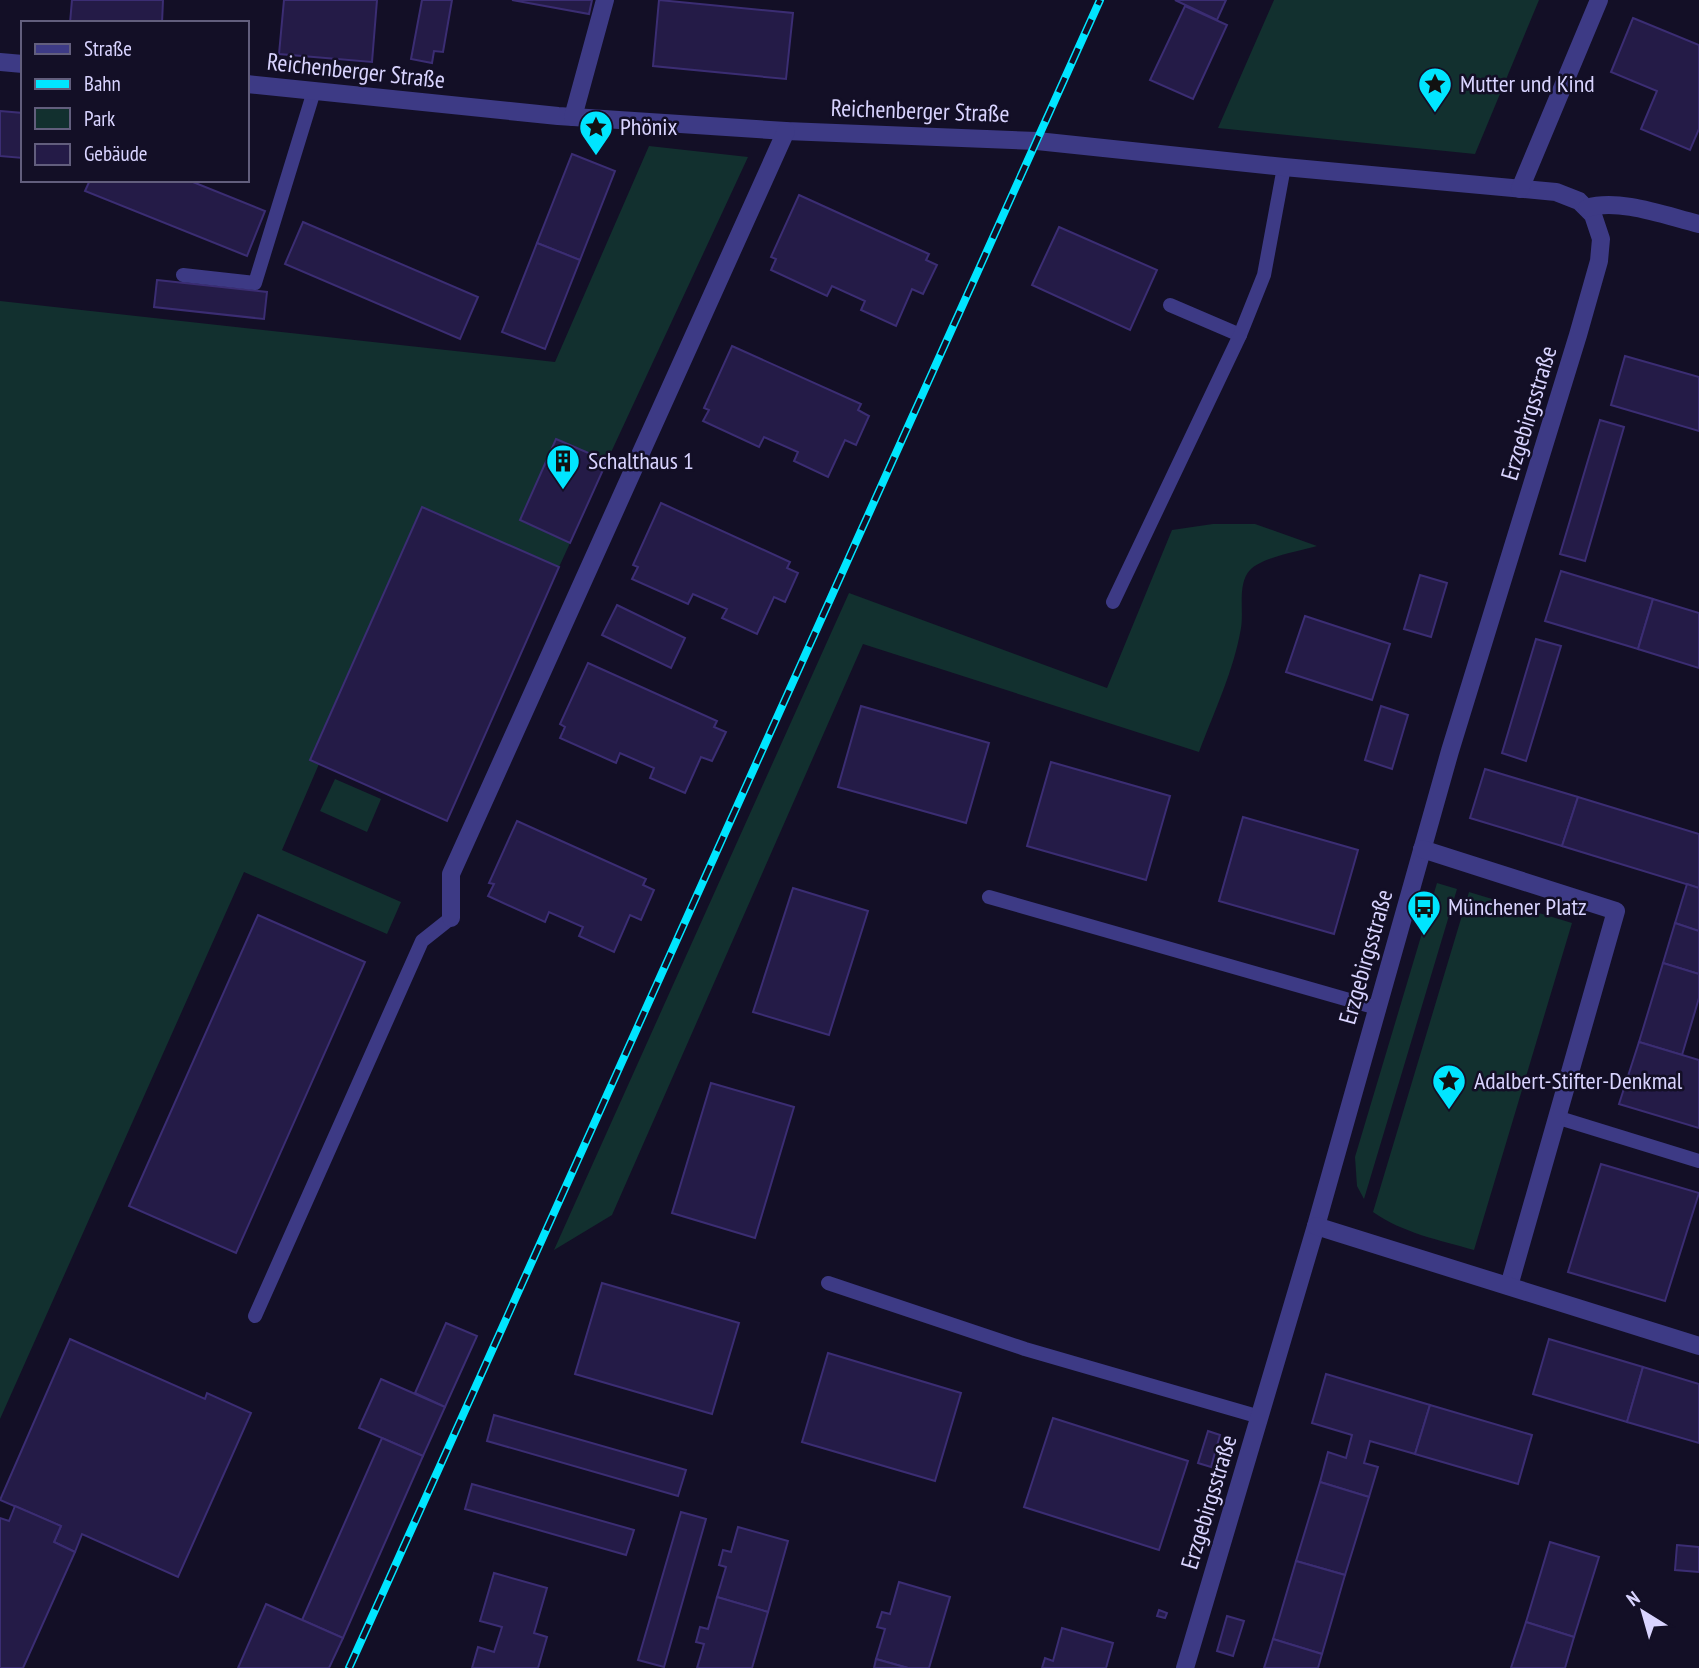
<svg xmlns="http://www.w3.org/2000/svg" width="1699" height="1668" font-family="'PT Sans Narrow',sans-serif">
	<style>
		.green { fill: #12302f }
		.building { fill: #241b47; stroke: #3b2d73; stroke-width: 2 }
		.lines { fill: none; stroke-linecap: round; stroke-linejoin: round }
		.service { stroke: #3d3a85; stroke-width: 14 }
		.minor { stroke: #3d3a85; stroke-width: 18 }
		.rail-casing { stroke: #00e5ff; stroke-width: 8 }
		.rail { stroke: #130f26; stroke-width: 5; stroke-dasharray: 16; stroke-linecap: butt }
		.labels { text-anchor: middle; stroke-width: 5; stroke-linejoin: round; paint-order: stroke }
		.street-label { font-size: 24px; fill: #d9d4ff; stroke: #130f26 }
		.poi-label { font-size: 24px; fill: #d9d4ff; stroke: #130f26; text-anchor: start }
	</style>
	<rect width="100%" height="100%" fill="#130f26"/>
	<g class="green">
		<path d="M1274 0H1539L1475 154 1218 128Z"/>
		<path d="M649 146 748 157 607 461 556 439 520 520 570 543 559 567 422 507 310 760 319 764 282 850 401 902 387 934 244 872 0 1419V301L555 362Z"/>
		<path d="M1213 524H1255L1317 546C1300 551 1262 557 1250 570 1237 584 1244 610 1241 628 1234 670 1214 712 1199 752L863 644 612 1215 554 1250 849 593 1107 688 1172 530Z"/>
		<path d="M335 779 381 799 367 832 320 811Z"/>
		<path d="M1437 883 1457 889 1364 1199 1357 1186 1355 1157Z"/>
		<path d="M1469 892 1572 923 1474 1250C1439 1240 1403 1233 1373 1212Z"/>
	</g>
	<g class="building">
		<path d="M72 0H163L162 23H70Z"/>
		<path d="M284 0H377L372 62 279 54Z"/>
		<path d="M422 0H452L443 52 434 51 432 63 411 59Z"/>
		<path d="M512 0H592L589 14Z"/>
		<path d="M659 0 793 13 786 79 653 66Z"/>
		<path d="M1175 0H1226L1217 20Z"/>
		<path d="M1185 6 1227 25 1193 99 1150 80Z"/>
		<path d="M1633 18 1699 45V129L1690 150 1641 129 1657 91 1611 72Z"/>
		<path d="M0 111 23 113V158L0 156Z"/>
		<path d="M572 154 615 171 580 260 537 243Z"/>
		<path d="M90 180H188L265 211 247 256 85 191Z"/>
		<path d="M799 195 929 254 926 260 937 265 923 294 912 289 896 326 861 310 865 301 832 286 827 296 771 270 776 259 771 257Z"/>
		<path d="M303 222 478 297 460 339 285 264Z"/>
		<path d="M1059 227 1157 270 1130 330 1032 285Z"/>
		<path d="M537 243 580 260 545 349 502 332Z"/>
		<path d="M157 280 267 292 264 319 154 307Z"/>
		<path d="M732 346 861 404 858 410 869 416 856 445 845 440 828 477 794 461 798 452 764 437 759 447 703 421 709 410 704 408Z"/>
		<path d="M1625 356 1699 377V431L1611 405Z"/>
		<path d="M1600 420 1624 427 1585 561 1560 554Z"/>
		<path d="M556 439 607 461 570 543 520 520Z"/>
		<path d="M661 503 790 562 787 568 798 573 785 602 774 597 757 634 722 618 727 609 693 594 688 604 632 579 638 567 633 565Z"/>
		<path d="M422 507 559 567 447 821 310 760Z"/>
		<path d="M1561 571 1653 599 1638 649 1545 621Z"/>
		<path d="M1420 575 1447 583 1431 637 1404 629Z"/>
		<path d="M1653 599 1699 613V668L1638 649Z"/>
		<path d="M617 605 685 638 671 668 602 635Z"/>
		<path d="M1305 616 1390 644 1372 700 1286 672Z"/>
		<path d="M1536 639 1561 646 1526 761 1502 753Z"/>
		<path d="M588 663 717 721 714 727 726 732 712 761 701 757 685 793 650 778 654 768 620 753 616 763 560 738 565 727 560 724Z"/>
		<path d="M861 706 989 743 966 823 838 787Z"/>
		<path d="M1381 706 1408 715 1392 769 1365 760Z"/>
		<path d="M1051 762 1170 796 1146 880 1027 846Z"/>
		<path d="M1485 769 1578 797 1562 846 1470 818Z"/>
		<path d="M1578 797 1699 834V888L1562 846Z"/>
		<path d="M1243 817 1358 850 1334 934 1219 901Z"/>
		<path d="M517 821 646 879 643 885 654 890 641 920 630 915 614 952 579 936 583 927 549 912 545 922 488 896 494 884 489 883Z"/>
		<path d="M1687 884 1699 888V931L1675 923Z"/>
		<path d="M793 888 868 911 829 1035 753 1012Z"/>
		<path d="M258 915 365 962 236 1253 129 1206Z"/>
		<path d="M1675 923 1699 931V974L1663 963Z"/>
		<path d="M1663 963 1699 974V998L1682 1055 1639 1042Z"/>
		<path d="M1639 1042 1699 1060V1128L1619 1104Z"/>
		<path d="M711 1083 794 1107 755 1238 672 1213Z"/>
		<path d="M1601 1164 1699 1193 1665 1301 1568 1272Z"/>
		<path d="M602 1283 739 1323 712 1414 575 1374Z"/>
		<path d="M446 1323 477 1336 445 1407 415 1393Z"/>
		<path d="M70 1339 205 1399 207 1393 251 1413 178 1577 82 1534 75 1552 54 1542 61 1526 0 1500Z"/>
		<path d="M1549 1339 1643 1367 1627 1422 1533 1394Z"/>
		<path d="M828 1353 961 1393 935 1481 802 1442Z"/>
		<path d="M1643 1367 1699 1384V1443L1627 1422Z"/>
		<path d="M1326 1374 1430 1405 1415 1454 1370 1441 1364 1463 1378 1467 1369 1497 1320 1482 1328 1452 1346 1458 1352 1435 1312 1423Z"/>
		<path d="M381 1379 445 1407 423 1456 359 1428Z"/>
		<path d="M1430 1405 1532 1435 1518 1484 1415 1454Z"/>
		<path d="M494 1415 686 1470 678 1496 487 1441Z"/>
		<path d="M1053 1418 1188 1461 1159 1550 1024 1507Z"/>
		<path d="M1208 1431 1220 1435 1211 1467 1198 1463Z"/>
		<path d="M382 1438 423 1456 343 1638 302 1620Z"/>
		<path d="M1320 1482 1369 1497 1345 1575 1296 1561Z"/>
		<path d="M472 1484 634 1530 626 1555 465 1509Z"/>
		<path d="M15 1506 61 1526 54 1542 75 1552 23 1668H0V1518L9 1521Z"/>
		<path d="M681 1512 706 1519 664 1667 638 1660Z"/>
		<path d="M738 1527 788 1541 768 1612 717 1597 726 1567 719 1565 723 1550 731 1552Z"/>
		<path d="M1550 1542 1599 1557 1574 1637 1526 1622Z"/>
		<path d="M1677 1545 1699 1547V1572L1675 1570Z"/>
		<path d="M1296 1561 1345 1575 1322 1654 1273 1639Z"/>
		<path d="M494 1573 547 1588 534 1633 547 1637 538 1668H472L478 1647 494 1652 502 1627 480 1621Z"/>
		<path d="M899 1582 950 1597 929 1668H908L876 1659 885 1629 877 1627 882 1612 890 1614Z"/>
		<path d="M717 1597 768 1612 752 1668H697L704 1644 696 1642 700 1627 708 1629Z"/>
		<path d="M266 1604 343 1638 329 1668H238Z"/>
		<path d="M1159 1610 1167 1613 1165 1618 1157 1616Z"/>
		<path d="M1227 1616 1244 1621 1233 1656 1217 1651Z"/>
		<path d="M1526 1622 1574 1637 1565 1668H1511Z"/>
		<path d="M1062 1628 1113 1643 1106 1668H1042L1045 1658 1053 1661Z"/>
		<path d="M1273 1639 1322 1654 1318 1668H1264Z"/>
		<path d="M876 1659 908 1668H874Z"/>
	</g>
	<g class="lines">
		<g class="service">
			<path d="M183 275 255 283 314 91"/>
			<path d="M1170 305 1240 335"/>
			<path d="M1113 602 1240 335 1264 275 1284 167"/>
			<path d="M989 897 1377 1008"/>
			<path d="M1556 1117 1699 1161"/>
			<path d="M828 1283 1025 1349 1260 1417"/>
			<path d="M255 1316 422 941 451 918"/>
		</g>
		<g class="minor">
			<path d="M0 62 23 64"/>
			<path d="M247 84 558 116 786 131 1037 141 1284 167 1556 192 1579 201 1593 215 1601 239 1599 261 1578 335 1450 751 1316 1226 1185 1668"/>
			<path d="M573 117 605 0"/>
			<path d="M1520 189 1599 0"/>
			<path d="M1587 208C1619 198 1666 216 1699 224"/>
			<path d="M1422 849 1616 911 1509 1286"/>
			<path d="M451 918V874L786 131"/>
			<path d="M1316 1226 1699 1346"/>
		</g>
		<g class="rail-casing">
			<path id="rail" d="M349 1668 1100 0"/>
		</g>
		<use href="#rail" class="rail"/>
	</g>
	<defs>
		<g id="sight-pin" transform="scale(1.75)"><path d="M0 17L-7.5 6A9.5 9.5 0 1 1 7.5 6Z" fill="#00e5ff" stroke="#130f26"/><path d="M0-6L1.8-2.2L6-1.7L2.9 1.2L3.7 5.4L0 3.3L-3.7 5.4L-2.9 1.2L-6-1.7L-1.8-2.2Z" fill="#111"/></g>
		<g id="building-pin" transform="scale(1.75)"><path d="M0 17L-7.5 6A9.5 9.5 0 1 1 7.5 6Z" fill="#00e5ff" stroke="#130f26"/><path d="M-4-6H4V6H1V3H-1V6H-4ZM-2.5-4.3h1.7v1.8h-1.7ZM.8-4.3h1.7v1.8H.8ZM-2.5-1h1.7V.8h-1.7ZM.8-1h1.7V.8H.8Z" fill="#111"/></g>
		<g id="bus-pin" transform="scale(1.75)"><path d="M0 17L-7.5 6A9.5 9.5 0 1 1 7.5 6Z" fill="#00e5ff" stroke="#130f26"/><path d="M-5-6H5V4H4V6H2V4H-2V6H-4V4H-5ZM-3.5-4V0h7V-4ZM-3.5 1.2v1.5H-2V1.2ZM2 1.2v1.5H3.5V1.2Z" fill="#111"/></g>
	</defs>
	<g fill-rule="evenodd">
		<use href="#sight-pin" x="1435" y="84"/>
		<use href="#sight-pin" x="596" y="127"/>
		<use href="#building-pin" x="563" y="461"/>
		<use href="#bus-pin" x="1424" y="907"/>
		<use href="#sight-pin" x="1449" y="1081"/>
	</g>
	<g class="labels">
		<g class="street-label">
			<text transform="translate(356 71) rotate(6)" y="8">Reichenberger Straße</text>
			<text transform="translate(920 111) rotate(2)" y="8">Reichenberger Straße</text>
			<text transform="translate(1529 413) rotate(-73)" y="8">Erzgebirgsstraße</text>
			<text transform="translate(1366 957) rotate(-74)" y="8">Erzgebirgsstraße</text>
			<text transform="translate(1209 1502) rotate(-73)" y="8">Erzgebirgsstraße</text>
		</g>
		<g class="poi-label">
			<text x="1460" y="92">Mutter und Kind</text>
			<text x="620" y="135">Phönix</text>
			<text x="588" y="469">Schalthaus 1</text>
			<text x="1448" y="915">Münchener Platz</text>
			<text x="1474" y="1089">Adalbert-Stifter-Denkmal</text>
		</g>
	</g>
	<rect x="21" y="21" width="228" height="161" fill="#130f26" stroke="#625e7d" stroke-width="2"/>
	<rect x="35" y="44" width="35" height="10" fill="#3d3a85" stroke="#625e7d" stroke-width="2"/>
	<text x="84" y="56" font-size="21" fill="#d9d4ff">Straße</text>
	<rect x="35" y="79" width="35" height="10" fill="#00e5ff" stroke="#625e7d" stroke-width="2"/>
	<text x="84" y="91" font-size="21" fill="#d9d4ff">Bahn</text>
	<rect x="35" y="108" width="35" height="21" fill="#12302f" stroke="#625e7d" stroke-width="2"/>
	<text x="84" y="126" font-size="21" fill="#d9d4ff">Park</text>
	<rect x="35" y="144" width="35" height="21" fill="#241b47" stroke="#625e7d" stroke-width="2"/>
	<text x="84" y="161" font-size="21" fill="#d9d4ff">Gebäude</text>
	<g transform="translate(1643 1612) rotate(323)" stroke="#130f26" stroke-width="5" paint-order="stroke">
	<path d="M0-5L12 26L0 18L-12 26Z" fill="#d9d4ff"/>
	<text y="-10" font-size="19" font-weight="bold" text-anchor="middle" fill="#d9d4ff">N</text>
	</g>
</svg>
